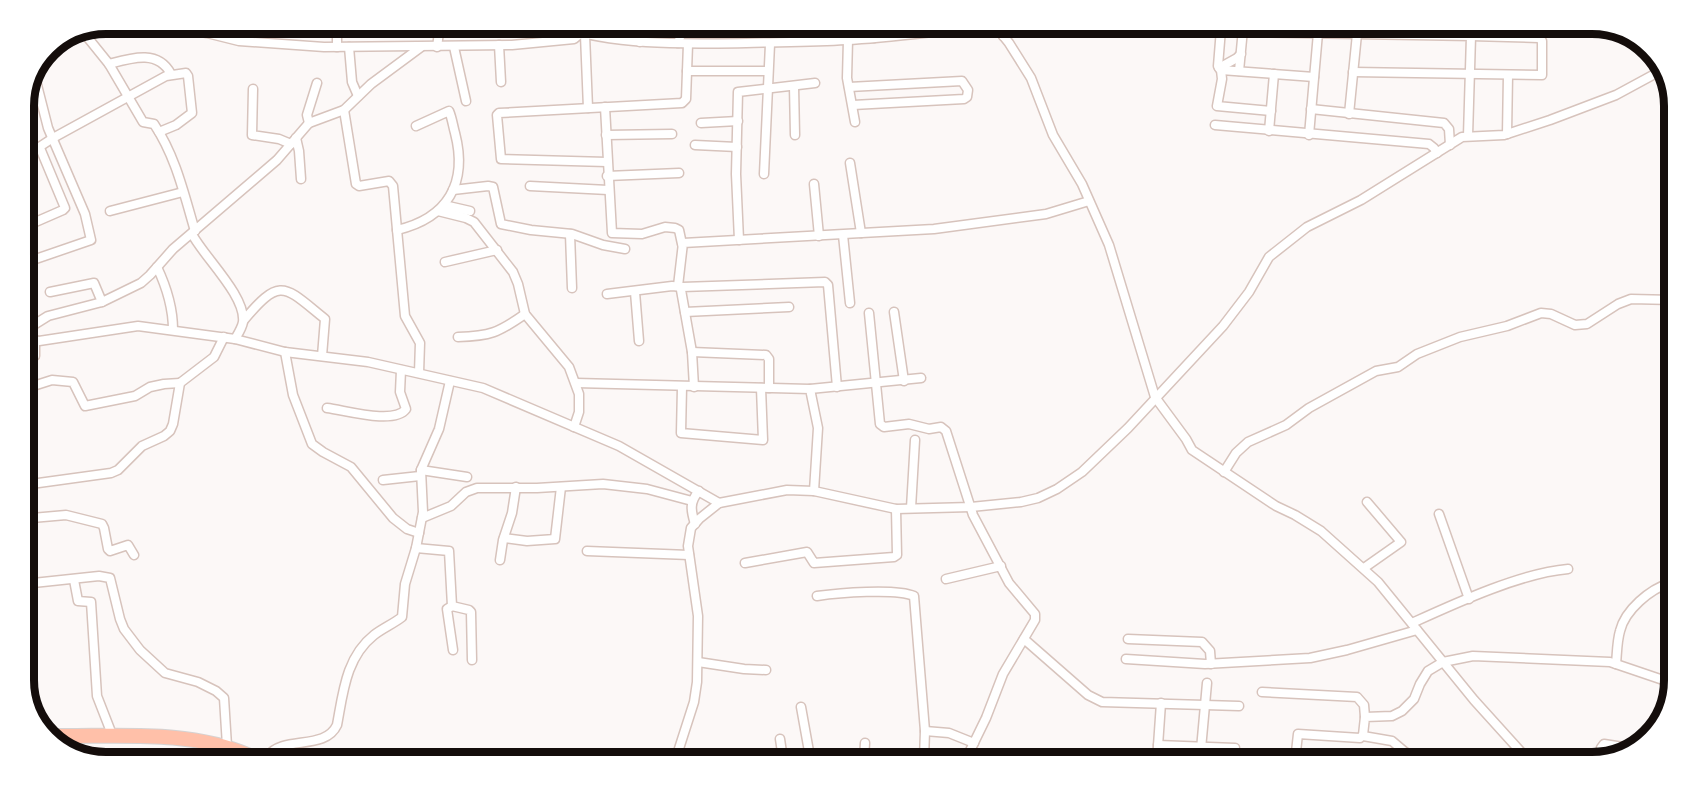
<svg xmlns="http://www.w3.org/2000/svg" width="1699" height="786" font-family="'Archivo Narrow',sans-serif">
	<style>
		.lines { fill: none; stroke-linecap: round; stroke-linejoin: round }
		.minor-casing { stroke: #d7c3bc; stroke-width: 11 }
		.primary-casing { stroke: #d5d3d3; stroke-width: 16 }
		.minor { stroke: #fff; stroke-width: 8 }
		.primary { stroke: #ffc0a9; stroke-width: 14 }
		.rim { fill: none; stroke: #140d0b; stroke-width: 8 }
	</style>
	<rect width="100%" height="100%" fill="#fcf8f7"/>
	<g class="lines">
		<g class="minor-casing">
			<g id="minor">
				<path d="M156 24 207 33 239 41 324 47 512 45 574 39 580 34V26"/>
				<path d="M337 25V47"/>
				<path d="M556 26C618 46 682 44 746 43 779 42 813 42 846 40 887 38 928 32 969 28"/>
				<path d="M872 27 874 38"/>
				<path d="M986 28 1001 33 1009 43 1031 78 1053 135 1082 184 1109 245 1155 397 1186 439 1192 450 1276 506 1295 515 1321 531 1378 582 1474 700 1530 762"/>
				<path d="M1221 29 1218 66 1221 70 1314 77"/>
				<path d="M1243 32 1471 36 1468 136"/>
				<path d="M84 33 109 64 143 122 154 124C176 157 184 194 195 231"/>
				<path d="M585 35 588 108"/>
				<path d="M1003 36 1019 29 1028 28"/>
				<path d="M848 40 847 78 855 122"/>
				<path d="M640 42 641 26"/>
				<path d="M678 43 684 26"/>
				<path d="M499 45 501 82"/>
				<path d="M349 47 352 82 358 96"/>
				<path d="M437 47 440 25"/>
				<path d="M454 47 466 101"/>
				<path d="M109 64C131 58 158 49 171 74"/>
				<path d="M1219 68 1237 58 1241 54"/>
				<path d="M1221 70 1222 79 1217 106 1271 111"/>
				<path d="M687 71H768"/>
				<path d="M1239 71 1243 29"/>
				<path d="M1353 72 1542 75V41L1539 38 1471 36"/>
				<path d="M794 86 795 135"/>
				<path d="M849 87 962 81 968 90 967 97 964 99 853 105"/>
				<path d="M253 89 252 135 279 139 291 144"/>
				<path d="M605 107 612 233 642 234 665 227 675 228 679 230 682 244"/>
				<path d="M1311 109 1444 123 1449 129 1450 145"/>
				<path d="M344 110 356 184 359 186 389 181 393 186 405 316 420 343 419 373"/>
				<path d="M1349 114 1357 34"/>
				<path d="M309 123 307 115 317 83"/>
				<path d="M701 123 738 121"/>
				<path d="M1215 125 1429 144 1434 148 1437 153"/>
				<path d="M1269 131 1274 74"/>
				<path d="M1507 134 1508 75"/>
				<path d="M606 135 672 134"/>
				<path d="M1309 135 1318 33"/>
				<path d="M296 138 299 151 301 179"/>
				<path d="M695 145 737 147"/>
				<path d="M24 157 53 138 166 76 186 73 188 76 192 113 176 125 159 132"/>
				<path d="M607 162 501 159 497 115 499 113 682 103 686 99 688 44"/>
				<path d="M850 163 861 233"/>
				<path d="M764 174 770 44"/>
				<path d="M607 176 679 173"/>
				<path d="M814 184 819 236"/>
				<path d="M530 186 608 190"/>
				<path d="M453 190 488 186 493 187 501 224 531 230 572 234 603 245 625 249"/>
				<path d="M444 205 470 211"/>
				<path d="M110 211 183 192"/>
				<path d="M438 211 466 218 474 222 513 272 518 284 525 314 569 367 579 394V412L574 427"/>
				<path d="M24 227 63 210 65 208 40 148"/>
				<path d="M397 230C448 218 468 183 455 133 453 126 452 118 449 111L416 126"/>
				<path d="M192 234C204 257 246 296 243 322 242 328 238 334 235 339"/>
				<path d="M570 234 572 288"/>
				<path d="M843 235 850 303"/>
				<path d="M739 240 736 174 738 92 815 83"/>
				<path d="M445 262 497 250"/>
				<path d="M24 263 91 240 85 214 48 128 35 77"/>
				<path d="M157 267C167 288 173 307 173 330"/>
				<path d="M678 286 683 243 934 229 1046 214 1089 201"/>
				<path d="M50 292 94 283 102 302"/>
				<path d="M635 292 639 341"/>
				<path d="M607 294 672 286 682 287"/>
				<path d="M685 312 789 307"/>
				<path d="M894 312 904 381"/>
				<path d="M869 313 880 424 884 427 909 424 929 429 941 427 946 431 973 515 1009 583 1035 614V620L1003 674 986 718 966 759"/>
				<path d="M244 320C281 276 284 286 325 319L322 356"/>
				<path d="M24 335 32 326 48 316 102 302 141 283 150 275 173 249 277 160 309 123 344 110 371 84 421 47"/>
				<path d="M24 337 39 341 138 326 235 339 285 352 368 362 483 388 619 446 719 503"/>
				<path d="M458 337C490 336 498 333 525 314"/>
				<path d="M285 352 293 395 312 444 323 452 351 467 393 518 407 529 419 533"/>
				<path d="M692 352 766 355 769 359V388"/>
				<path d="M24 362 35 356V341"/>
				<path d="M24 371 27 388 52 380 73 382 85 406 135 396 150 387 164 384 180 383"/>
				<path d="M576 383 810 389 818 428 814 491"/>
				<path d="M682 387 681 433 763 440 761 388"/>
				<path d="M694 387 692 352 681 290 682 287 825 282 828 285 837 387"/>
				<path d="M810 389 921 378"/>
				<path d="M327 408C345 410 394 425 406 409L400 392 401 370"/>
				<path d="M421 470 467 477"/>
				<path d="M1224 472 1236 453 1248 442 1286 425 1309 408 1376 371 1398 367 1417 354 1460 337 1507 326 1541 313 1551 314 1575 325 1587 324 1618 304 1631 299 1673 300"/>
				<path d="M383 480 420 476"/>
				<path d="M24 485 111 473 118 470 142 446 164 436 170 431 173 424 180 383 214 357 224 337"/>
				<path d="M25 485 32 518 66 515 102 524 104 528 108 549 110 551 128 545 134 555"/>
				<path d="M911 508 915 440"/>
				<path d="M1439 514 1469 599"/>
				<path d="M422 518 451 506 466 492 477 488H537L603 484 647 489 692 501"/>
				<path d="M695 524C691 511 689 502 699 491"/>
				<path d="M504 538 527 541 555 539 561 487"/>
				<path d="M416 548 449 551 452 606 469 610 471 612 472 660"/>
				<path d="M587 551 689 555"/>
				<path d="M500 560 503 540 512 513 516 487"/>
				<path d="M745 563 807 552 814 563 894 557 897 555 896 509"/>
				<path d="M1364 568 1401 542 1367 502"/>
				<path d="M946 579 1001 566"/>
				<path d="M74 580 78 601 91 602 97 696 113 737"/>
				<path d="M24 584 99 576 110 578 120 619 124 629 140 650 165 673 198 682 216 691 224 698 227 746"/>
				<path d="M817 596C838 593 896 588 914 596L925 731 924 759"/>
				<path d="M452 606 447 609 453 650"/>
				<path d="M1412 623C1456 603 1521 573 1568 569"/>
				<path d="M1024 639 1088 695 1102 702 1239 706"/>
				<path d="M1128 639 1202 642 1210 651 1211 664"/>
				<path d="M1126 659 1205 664 1310 658 1347 650 1417 630"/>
				<path d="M698 662 744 669 766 670"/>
				<path d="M1616 664C1617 654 1617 641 1620 631 1625 610 1650 589 1670 583"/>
				<path d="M1262 692 1357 697 1364 705 1365 717"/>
				<path d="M801 707 810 757 807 759"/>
				<path d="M925 731 949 733 974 743"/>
				<path d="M1363 736 1392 741 1405 752 1426 761"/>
				<path d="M780 739 783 759"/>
				<path d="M1158 745 1235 748"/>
				<path d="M268 756C283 735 325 751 337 725 343 693 346 657 374 635 383 628 393 624 402 617L405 584 416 548 423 512 421 470 439 429 450 381"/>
				<path d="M676 758 694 702 697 682 698 616 688 546 691 528 699 519 719 503 787 490 814 491 896 509 971 507 1021 502 1038 498 1057 489 1082 472 1128 428 1223 326 1249 292 1269 257 1307 227 1361 200 1462 137 1504 135 1550 120 1616 95 1664 69"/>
				<path d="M864 759 865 743"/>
				<path d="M1077 760 1078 754"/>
				<path d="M1157 760 1161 703"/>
				<path d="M1200 760 1207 683"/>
				<path d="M1600 760 1601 748 1604 744 1636 749"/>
				<path d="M1295 761 1298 734 1360 738 1363 735 1365 717 1392 716 1402 711 1414 699 1420 684 1428 671 1443 662 1473 656 1610 662 1669 682"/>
			</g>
		</g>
		<g class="primary-casing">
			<path id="primary" d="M51 736C117 737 189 729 250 756"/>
		</g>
		<use href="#minor" class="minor"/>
		<use href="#primary" class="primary"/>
	</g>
	<path d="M0 0H1699V786H0ZM106 34H1592A72 72 0 0 1 1664 106V680A72 72 0 0 1 1592 752H106A72 72 0 0 1 34 680V106A72 72 0 0 1 106 34Z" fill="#fff" fill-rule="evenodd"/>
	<path class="rim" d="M106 34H1592A72 72 0 0 1 1664 106V680A72 72 0 0 1 1592 752H106A72 72 0 0 1 34 680V106A72 72 0 0 1 106 34Z"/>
</svg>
